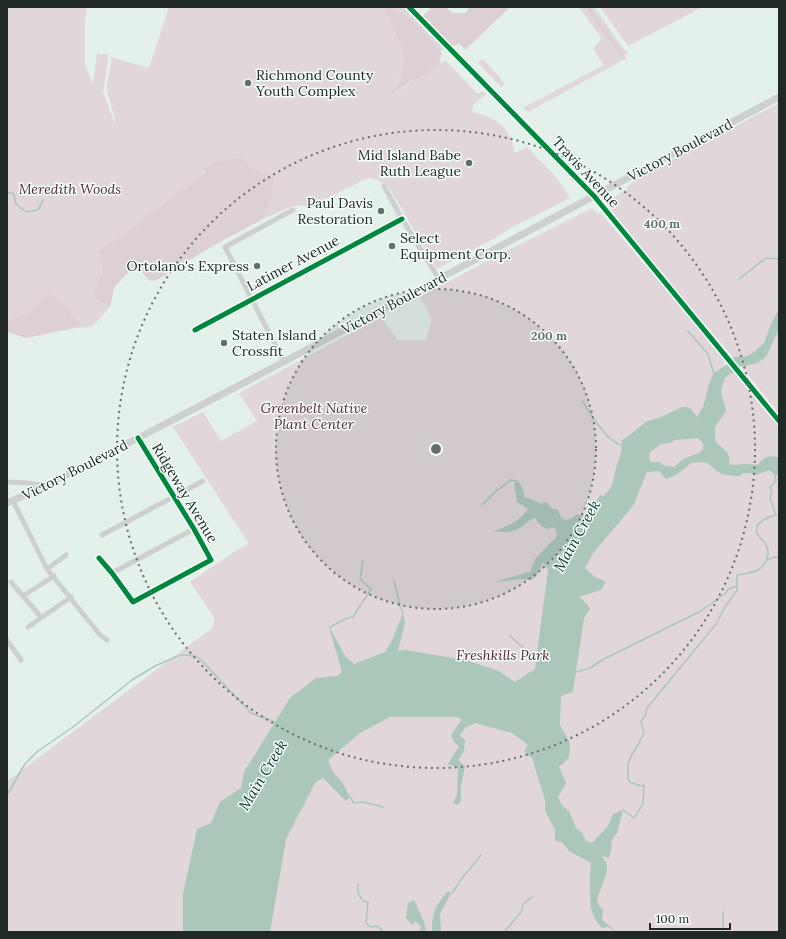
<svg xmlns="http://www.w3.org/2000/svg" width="786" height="939" font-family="Lora,serif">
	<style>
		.green { fill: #e1d6d9 }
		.forest { fill: #ddd0d4 }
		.water { fill: #abc7ba; fill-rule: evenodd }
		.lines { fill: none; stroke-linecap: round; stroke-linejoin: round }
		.stream { stroke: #abc7ba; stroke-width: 1.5 }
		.minor { stroke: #cdd0cf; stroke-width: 5 }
		.tertiary { stroke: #cdd0cf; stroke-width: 6 }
		.secondary { stroke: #cdd0cf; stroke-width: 7 }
		.cycleway-casing { stroke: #f6fffb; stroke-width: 8 }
		.cycleway { stroke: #00873e; stroke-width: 5 }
		.ring { fill: none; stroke: #656f6a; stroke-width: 2; stroke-dasharray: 2 4 }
		.poi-dot { fill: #656f6a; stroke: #f6fffb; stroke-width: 1.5 }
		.labels { text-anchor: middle; stroke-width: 3; stroke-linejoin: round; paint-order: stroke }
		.poi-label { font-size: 14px; fill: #212925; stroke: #f6fffb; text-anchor: start }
		.street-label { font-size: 14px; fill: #212925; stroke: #f6fffb }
		.park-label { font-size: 14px; font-style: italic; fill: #55263a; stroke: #f6fffb }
		.water-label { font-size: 15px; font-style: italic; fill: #08392a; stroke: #f6fffb }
		.centre { fill: #656f6a; stroke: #f6fffb; stroke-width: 2 }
		.ring-label { font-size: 12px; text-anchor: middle; font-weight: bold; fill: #656f6a; stroke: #f6fffb; stroke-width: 3; stroke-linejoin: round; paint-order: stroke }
	</style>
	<rect width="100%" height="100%" fill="#e4f0ea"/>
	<g class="green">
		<path d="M7 7H87L85 18V65L93 84 97 54H108V61L103 92 115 124C115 112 109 103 107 91 106 79 112 68 111 57L149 68 169 7H403L444 49 401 73 391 96 408 85 412 81 423 76 439 63 446 61 478 94 482 91 486 94 473 105 472 112C498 118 509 126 515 153L527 147 556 177 570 198 507 230 504 233 437 269 390 189 387 185 370 177 309 207 296 205 263 219 265 213 205 170 202 176 159 207 137 225 101 263 102 273 92 297 110 307 92 327 75 328 81 322 71 313 7 332Z"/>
		<path d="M579 7H584L623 60 528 112 523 108 604 65 593 49 602 39Z"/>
		<path d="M590 7H594L625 51 628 52 624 56Z"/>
		<path d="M600 7H703L628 46Z"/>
		<path d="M483 59 502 80 504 84 502 88 478 63Z"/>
		<path d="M779 103V414L741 366 676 291 611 210 608 202 609 200 628 189 627 187 638 178Z"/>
		<path d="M592 208 598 213 600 212 704 334 725 362 724 364 732 373 733 372 779 427V932H7V781L211 629 215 619 190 582 240 548 249 544 173 427 203 412 221 441 257 421 239 393 381 317 398 340H426L432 319 420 297 500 254Z"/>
	</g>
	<g class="forest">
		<path d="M385 7C403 7 432 39 442 54L439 63 423 76 412 81 390 96C393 90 398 84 400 77 411 50 393 32 385 7Z"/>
		<path d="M430 7H445L452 13H465L470 7H510L465 50 459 43 455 46 450 45 424 18V14L429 11Z"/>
		<path d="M584 7H590L626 58 623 60Z"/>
		<path d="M241 158 254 170 274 176 272 195 263 219 211 247 155 281 149 280 135 265 114 288 110 307 92 297 102 273 100 251 137 225 159 207 202 176 211 162Z"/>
		<path d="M48 294 63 305 81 323 75 328 26 338 7 332V321L29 314Z"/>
	</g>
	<g class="water">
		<path d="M779 309V329L766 357 757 363 746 366H741L732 374 731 373 725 378 722 386 721 393 726 410 724 414 715 427V436L716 442 727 452 729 458V463L731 465 747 464 758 465C763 457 770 454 779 458V475H775L769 470 756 475 750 473H743L740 476 724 475 716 471 708 463 701 462 691 463C685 469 674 477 666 479L659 471 647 472 633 506 594 552 585 568 595 577 606 582 601 590 579 597 586 603 590 609 584 618 573 692 561 696 560 725 570 743 569 758 559 767 566 783 558 797 562 806 569 811 576 828 582 833 586 841 592 843 608 826 613 814 623 810 617 833 611 841 612 847 609 858 602 856 607 865V872L597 899 599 906 603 909 602 920 617 932 608 927 602 928C588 911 591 906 590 886 590 877 590 872 591 863L569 851 562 842 555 841V830L545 811V800L532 758 524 752 528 745 512 733 475 723 465 728 460 736 465 740 464 751 458 760 465 766 461 786V801L458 805 453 803 457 795 458 768 448 764 459 746 454 742 451 735 462 719 456 717H390L360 733 328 760 333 772 342 782 350 797 346 801 323 778 315 783 286 839 270 932H183V894L197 829 211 823 220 802 241 788 244 772 290 698 316 678 337 676 342 672 328 624 345 656 354 664 385 652 392 640 403 613 405 622 398 651 405 650 465 660 499 671 515 682 535 669 548 570 543 562 536 577 530 580 521 579 494 582 530 572 535 559 556 537 557 533 554 528 551 527 549 529C542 528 539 524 535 518 530 519 528 522 524 525 514 533 506 533 494 531 508 526 519 522 528 509L517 502 514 484 517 481C523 486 524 490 524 497L534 500 540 504 546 502 552 509 558 510 561 517 565 520C571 520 572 517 577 515 583 514 584 516 590 512L591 509 594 505 600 495 603 496C614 488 613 480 616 468 617 463 620 458 621 452 622 448 621 444 622 440L630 435 647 421 659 418 682 407H687L691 409 697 417 703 407 709 384 714 373 725 366 733 357 747 356 753 353 764 343 772 322ZM698 438C713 452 693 454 684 459 680 461 677 465 674 467L665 466 659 462H651L649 458 650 452 661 444 670 443 675 440Z"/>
		<path d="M448 891 451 893 440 914 441 932H432C432 912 435 906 448 891Z"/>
		<path d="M414 900 424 922 426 932H420L421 927 416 921 412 925 406 918 408 903Z"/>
	</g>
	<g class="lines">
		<g class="stream">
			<path d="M7 193H13L16 204 26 212 38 210 43 200"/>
			<path d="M779 261V263"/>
			<path d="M739 279 766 258 779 259"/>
			<path d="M688 331 708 354 714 374"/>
			<path d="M582 401C591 414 606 441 621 445"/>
			<path d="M482 505 497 490 505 485 510 480 517 481"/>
			<path d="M768 559 776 557 779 558"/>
			<path d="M394 581 400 606 403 613"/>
			<path d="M330 627 347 618 353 617 371 589 360 579 363 561"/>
			<path d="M510 636C520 644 527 653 537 660"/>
			<path d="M576 672 590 668 604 659 701 611 726 593 728 589 737 586"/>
			<path d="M7 795 25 764 38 751 73 727 132 680 155 666 180 655H187L195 656 201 660 251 713 275 722"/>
			<path d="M350 797 354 803 363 802 383 807"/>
			<path d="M623 810 634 818 643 804 644 785 641 786 630 782 628 779V765L631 756 637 747 644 732 641 722 646 714 647 708 716 624 725 607 737 590V575C744 574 752 573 758 570 768 564 771 552 765 543 763 540 758 536 757 533 754 522 768 517 776 515L770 498 772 493 770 487 776 481 775 475"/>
			<path d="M358 884V893L363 901 368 902 366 923 371 927 378 926 383 932"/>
			<path d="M452 893 465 874 469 870 481 855"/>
			<path d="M723 912V932"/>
			<path d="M504 932 522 911 523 904 532 897"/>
		</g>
		<g class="minor">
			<path d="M384 186 402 219 439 279"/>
			<path d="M195 330 402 219"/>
			<path d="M284 362 225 247 293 210"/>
			<path d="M7 482 28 483 44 486"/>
			<path d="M13 501 47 569 100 635 107 640"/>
			<path d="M102 535 203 481"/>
			<path d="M99 558 112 573 133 602 211 560 194 529 138 438"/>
			<path d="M47 569 66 555"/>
			<path d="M112 573 194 529"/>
			<path d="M11 582 41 617"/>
			<path d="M23 596 54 576"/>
			<path d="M28 627 71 597"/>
			<path d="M7 640 21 660"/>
		</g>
		<path class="tertiary" d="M409 7 594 196 779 421"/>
		<path class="secondary" d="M7 503 44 486 138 438 276 366 779 97"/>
		<g class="cycleway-casing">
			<g id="cycleway">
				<path d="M409 7 594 196 779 421"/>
				<path d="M195 330 402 219"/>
				<path d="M99 558 112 573 133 602 211 560 194 529 138 438"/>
			</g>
		</g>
		<use href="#cycleway" class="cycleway"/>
	</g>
	<circle cx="436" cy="449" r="160" fill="#656f6a" fill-opacity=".12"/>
	<g class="ring">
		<circle cx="436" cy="449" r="160"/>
		<circle cx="436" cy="449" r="319"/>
	</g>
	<g class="poi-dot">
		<circle cx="248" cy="83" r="4"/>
		<circle cx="469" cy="163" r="4"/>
		<circle cx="381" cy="211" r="4"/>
		<circle cx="392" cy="246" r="4"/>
		<circle cx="257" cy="266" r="4"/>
		<circle cx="224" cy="343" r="4"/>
	</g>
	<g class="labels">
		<g class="poi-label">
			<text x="256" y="80">Richmond County<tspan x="256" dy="16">Youth Complex</tspan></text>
			<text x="461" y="160" text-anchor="end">Mid Island Babe<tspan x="461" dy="16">Ruth League</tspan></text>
			<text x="373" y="208" text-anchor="end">Paul Davis<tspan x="373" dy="16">Restoration</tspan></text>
			<text x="400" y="243">Select<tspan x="400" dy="16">Equipment Corp.</tspan></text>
			<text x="249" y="271" text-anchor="end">Ortolano's Express</text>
			<text x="232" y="340">Staten Island<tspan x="232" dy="16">Crossfit</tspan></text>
		</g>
		<g class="street-label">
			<text transform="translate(680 150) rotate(-28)" y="5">Victory Boulevard</text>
			<text transform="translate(586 172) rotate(47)" y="5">Travis Avenue</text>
			<text transform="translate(293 263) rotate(-28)" y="5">Latimer Avenue</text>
			<text transform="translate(394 303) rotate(-28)" y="5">Victory Boulevard</text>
			<text transform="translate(75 470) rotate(-27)" y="5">Victory Boulevard</text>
			<text transform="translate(185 493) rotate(59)" y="5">Ridgeway Avenue</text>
		</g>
		<g class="park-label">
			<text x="70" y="194">Meredith Woods</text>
			<text x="314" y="413">Greenbelt Native<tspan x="314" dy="16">Plant Center</tspan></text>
			<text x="503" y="660">Freshkills Park</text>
		</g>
		<g class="water-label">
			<text transform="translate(577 536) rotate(-61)" y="5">Main Creek</text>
			<text transform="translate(263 775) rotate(-59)" y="5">Main Creek</text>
		</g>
	</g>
	<circle cx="436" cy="449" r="6" class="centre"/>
	<g class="ring-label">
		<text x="662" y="228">400 m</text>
		<text x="549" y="340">200 m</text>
	</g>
	<rect width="786" height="939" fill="none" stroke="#212925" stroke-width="16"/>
	<path d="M650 923v6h80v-6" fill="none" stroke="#212925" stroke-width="2"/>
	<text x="656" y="923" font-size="12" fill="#212925" stroke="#f6fffb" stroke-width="3" paint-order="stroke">100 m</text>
</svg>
